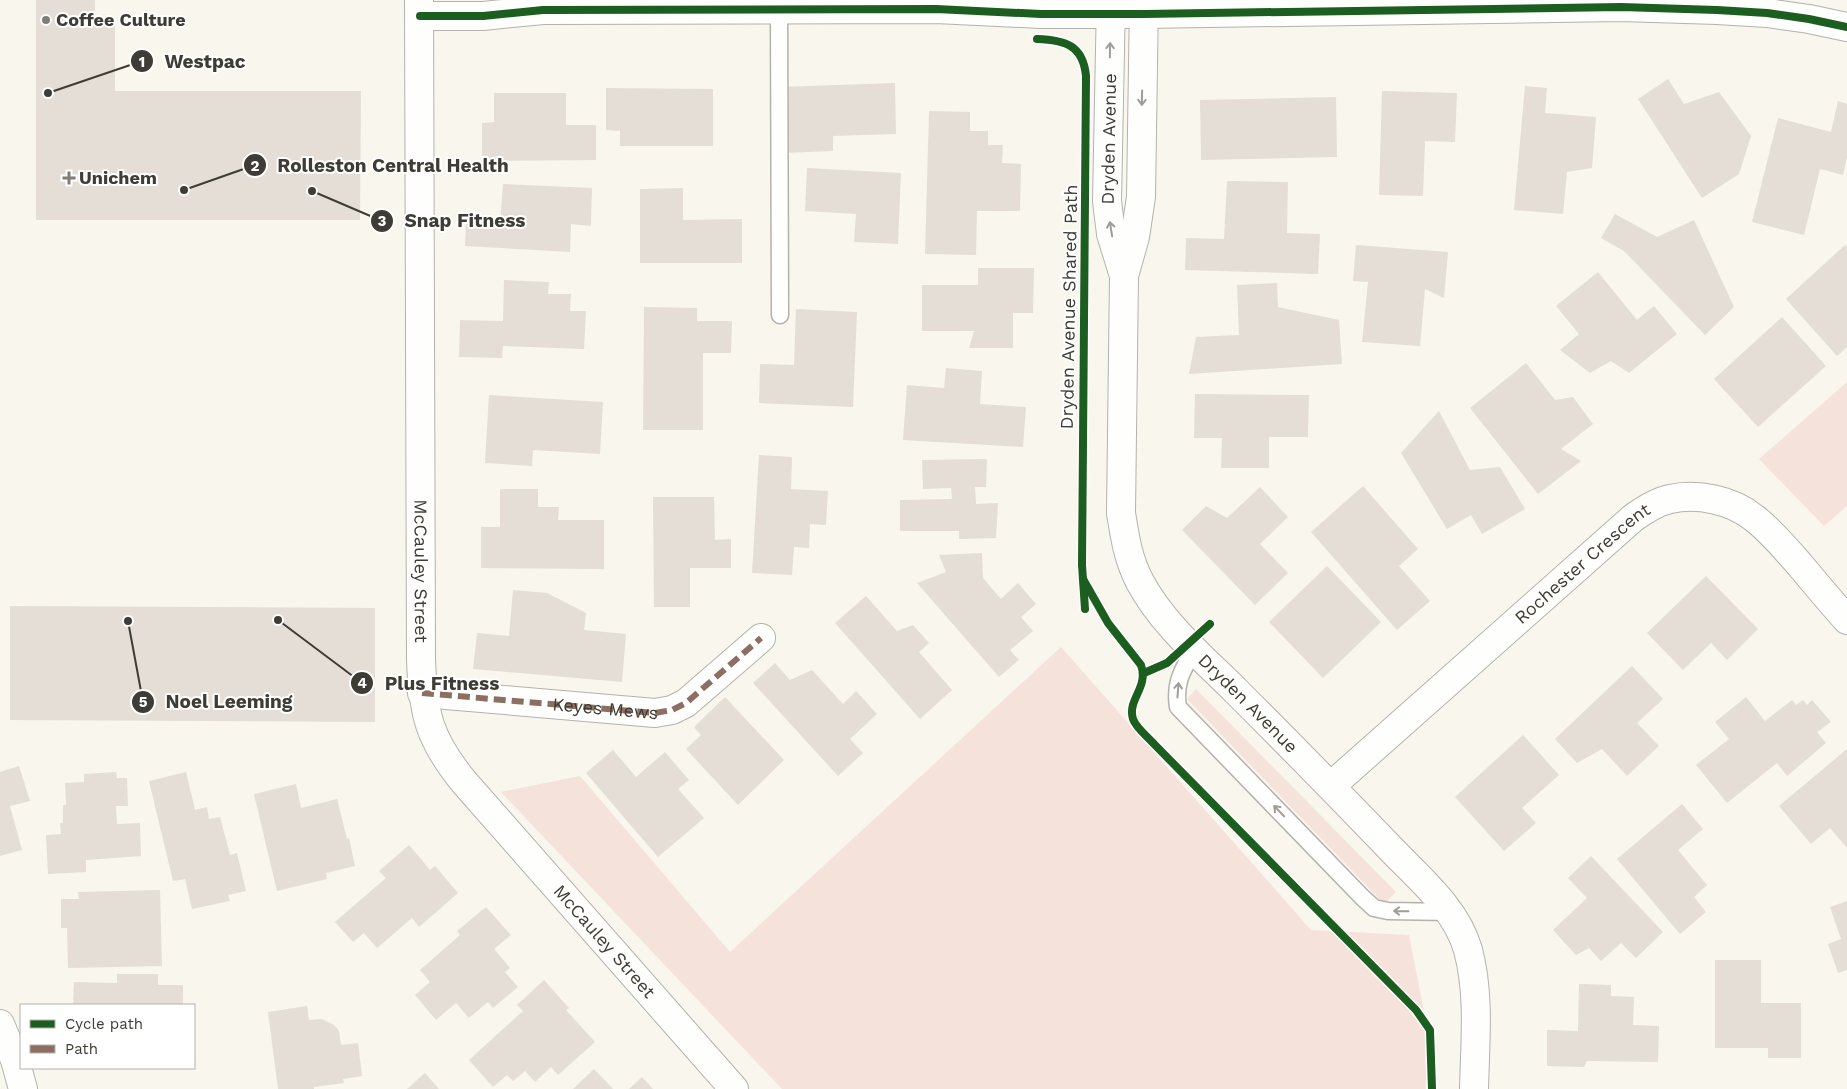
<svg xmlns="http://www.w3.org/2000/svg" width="1847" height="1089" font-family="'Work Sans',sans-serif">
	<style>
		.green { fill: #f5e2db }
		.building { fill: #e4ded6 }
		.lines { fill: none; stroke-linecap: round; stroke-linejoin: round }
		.service-casing { stroke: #b4b2ac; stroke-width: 19 }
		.minor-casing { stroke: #b4b2ac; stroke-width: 30 }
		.tertiary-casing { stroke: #b4b2ac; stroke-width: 30 }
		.service { stroke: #fefefc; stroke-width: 16 }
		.minor { stroke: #fefefc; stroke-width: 28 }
		.tertiary { stroke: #fefefc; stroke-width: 28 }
		.quiet { stroke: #8d6e63; stroke-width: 6; stroke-dasharray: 12 6; stroke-linecap: butt }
		.cycleway-casing { stroke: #fff; stroke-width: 11 }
		.cycleway { stroke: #1b5e20; stroke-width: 8 }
		.oneway { stroke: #9e9d98 }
		.poi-dot { fill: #7f7d75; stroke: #fff; stroke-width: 2 }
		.labels { text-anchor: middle; stroke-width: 4; stroke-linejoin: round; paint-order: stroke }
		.poi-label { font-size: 18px; font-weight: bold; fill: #3e3c35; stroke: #fff; text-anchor: start }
		.street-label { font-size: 18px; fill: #3e3c35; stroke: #fff }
		.leader { fill: none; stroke: #3e3c35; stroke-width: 2 }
		.callout-dot { fill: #3e3c35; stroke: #fff; stroke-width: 2 }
		.mark-label { font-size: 15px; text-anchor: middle; font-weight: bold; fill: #fff }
		.callout-label { font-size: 19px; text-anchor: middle; font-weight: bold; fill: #3e3c35; stroke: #fff; stroke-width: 4; stroke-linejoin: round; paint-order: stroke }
	</style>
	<rect width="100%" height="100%" fill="#f8f6ed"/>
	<g class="green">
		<path d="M1847 382V506L1824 526 1759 459Z"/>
		<path d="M1061 647 1311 930 1409 935 1426 1022V1089H782L501 792 580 776 730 952Z"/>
		<path d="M1196 689 1396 892 1384 904 1187 699Z"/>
	</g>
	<g class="building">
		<path d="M36 0H95V20H115V91H361L360 220H36Z"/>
		<path d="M1668 79 1684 104 1719 92 1751 136 1739 174 1702 198 1638 99Z"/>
		<path d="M895 83 896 134 833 136V151L782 153 779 87Z"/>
		<path d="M1525 86 1547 88 1545 113 1596 117 1592 168 1567 172 1563 214 1514 210Z"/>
		<path d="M606 88 713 89V146H620V131L606 130Z"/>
		<path d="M1382 91 1457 93 1455 142 1425 141 1423 196 1379 195Z"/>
		<path d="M494 93H566V125H596V160L482 161V123L494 122Z"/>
		<path d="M1336 97 1337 157 1201 160 1200 100Z"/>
		<path d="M1838 101 1847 104V157L1843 175 1820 169 1804 235 1752 222 1778 118 1831 132Z"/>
		<path d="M929 111 970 112V131H988V145H1003L1002 163 1021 164 1020 211H977L976 255 925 254Z"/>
		<path d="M807 168 901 173 898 244 854 242 856 214 805 211Z"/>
		<path d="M1227 181 1288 182 1287 233 1320 234 1318 274 1185 270 1186 238 1224 239Z"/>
		<path d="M503 184 592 188 591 226 571 224 570 252 465 246 466 223 500 225Z"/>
		<path d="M683 188V220L742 219V263H640V189Z"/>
		<path d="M1615 214 1657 237 1694 220 1734 307 1705 335 1624 251 1601 238Z"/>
		<path d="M1356 245 1448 252 1444 298 1425 289 1420 346 1362 342 1368 282 1353 281Z"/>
		<path d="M1845 245 1847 247V347L1837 356 1786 299Z"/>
		<path d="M978 268H1034L1033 313H1013V348H969L974 331H922V285H978Z"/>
		<path d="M1598 272 1637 320 1654 306 1677 334 1629 373 1611 361 1590 373 1560 350 1579 334 1556 306Z"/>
		<path d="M504 280 549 282 548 294H571L570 311H586L584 349 503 346 502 358 459 357 460 320 503 321Z"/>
		<path d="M1277 283 1278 307 1339 320 1342 364 1189 374 1196 337 1239 335 1237 285Z"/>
		<path d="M644 307 697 308V321H732L731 353H703V430H643Z"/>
		<path d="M796 309 857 312 853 407 759 403 760 364 794 365Z"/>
		<path d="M1782 317 1826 366 1758 427 1714 379Z"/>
		<path d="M1526 363 1555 400 1573 397 1593 424 1561 449 1581 461 1538 494 1470 408Z"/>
		<path d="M946 368 982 371 980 404 1026 407 1023 447 903 440 907 385 944 388Z"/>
		<path d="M1195 394 1309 395 1308 437H1269V468H1221L1222 438H1194Z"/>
		<path d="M489 395 603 402 600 454 533 450 532 466 485 463Z"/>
		<path d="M1439 411 1470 470 1500 467 1525 509 1482 534 1471 515 1447 529 1401 453Z"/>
		<path d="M759 455 792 457 791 489 828 491 826 525 810 524 809 548 794 547 792 575 752 573Z"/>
		<path d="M987 459 986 487H975L976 504 998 503 996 538 959 539V531H900V500L952 499 951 488 923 489 922 460Z"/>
		<path d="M1363 486 1418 549 1399 566 1430 601 1397 630 1311 532Z"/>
		<path d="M1260 487 1288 517 1260 544 1288 573 1255 605 1182 530 1206 506 1227 518Z"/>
		<path d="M500 489H538V507H559L558 520H604V569L481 568V527H500Z"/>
		<path d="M653 497H714L715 540 731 539V568H690V607H654Z"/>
		<path d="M982 553 983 578 1001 599 1018 583 1036 604 1021 617 1033 631 1010 650 1019 660 999 677 917 583 946 572 939 555Z"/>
		<path d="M1327 566 1381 622 1323 678 1269 622Z"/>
		<path d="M1706 576 1758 629 1727 660 1711 643 1683 670 1647 633Z"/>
		<path d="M513 590 547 593 586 613 584 630 626 634 622 682 473 669 477 633 509 636Z"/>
		<path d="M866 596 897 631 913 625 929 643 919 652 952 690 920 719 835 623Z"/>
		<path d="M10 606 375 608V722L10 720Z"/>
		<path d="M775 663 790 680 812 670 843 704 856 691 877 714 850 739 863 753 838 776 753 683Z"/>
		<path d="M1632 666 1663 699 1637 723 1659 746 1627 776 1602 749 1577 763 1555 739Z"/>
		<path d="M725 697 784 760 738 805 686 749 701 735 694 727Z"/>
		<path d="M1746 697 1765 721 1792 700 1796 705 1803 700 1807 705 1812 700 1831 722 1817 732 1826 743 1787 776 1777 763 1727 803 1696 765 1729 739 1715 722Z"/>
		<path d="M1523 735 1559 775 1522 808 1536 823 1504 851 1455 797Z"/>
		<path d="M1847 749V848L1830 828 1811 844 1779 806Z"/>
		<path d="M613 750 636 777 665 752 689 780 678 789 704 818 658 857 586 773Z"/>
		<path d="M19 766 30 801 10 806 22 850 0 856V772Z"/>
		<path d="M116 772 117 778H127L128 806H116L117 824 140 823 141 856 86 860V872L48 874 46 835 61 834 60 823H63V805H66L65 783 84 782V774Z"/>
		<path d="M186 772 195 810 207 807 209 819 220 817 230 855 237 853 246 891 228 895 230 901 192 909 185 879 173 881 149 781Z"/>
		<path d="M296 784 301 808 337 799 347 839 349 838 355 866 326 873 327 879 277 891 254 794Z"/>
		<path d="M1682 804 1703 829 1678 850 1707 885 1694 897 1706 912 1680 934 1617 859Z"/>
		<path d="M409 845 430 870 435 866 458 893 419 927 412 918 377 948 364 933 353 942 335 922 386 878 379 871Z"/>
		<path d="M1591 856 1663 932 1636 958 1621 943 1601 961 1589 948 1576 955 1553 930 1587 898 1568 878Z"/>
		<path d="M160 890 162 966 68 968 67 928H61V899H79L78 892Z"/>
		<path d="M1847 901V970L1838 973 1828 944 1841 939 1830 907Z"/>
		<path d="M486 907 511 935 494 949 510 968 505 972 518 987 493 1008 488 1002 469 1018 456 1003 436 1020 415 995 430 982 420 970 460 935 457 931Z"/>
		<path d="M1715 960H1761V1003H1801V1058H1768V1048H1715Z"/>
		<path d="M117 974H158V985H183V1005H73L74 982 117 983Z"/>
		<path d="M544 980 569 1008 566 1010 595 1042 558 1075 551 1067 535 1082 525 1071 513 1081 507 1075 493 1087 469 1060 523 1011 517 1005Z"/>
		<path d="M1579 984 1611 985V996L1634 997 1633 1025 1659 1026 1658 1062 1587 1061 1584 1067 1547 1066V1030L1578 1031Z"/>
		<path d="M307 1006 309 1020 322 1019 334 1025 339 1031 341 1045 358 1043 362 1076 343 1079 344 1083 314 1087V1089H278L268 1012Z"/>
		<path d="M594 1069 613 1089H573Z"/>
		<path d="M425 1073 439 1089H407Z"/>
		<path d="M642 1077 653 1089H629Z"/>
	</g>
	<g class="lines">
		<g class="service-casing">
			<g id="service">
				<path d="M779 10 780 315"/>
				<path d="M1194 649C1183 670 1174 682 1178 707L1362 897 1374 908 1388 911 1450 912"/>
			</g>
		</g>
		<g class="minor-casing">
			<g id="minor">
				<path id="s1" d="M419 0 421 660C423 714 429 739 464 782L734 1089"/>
				<path d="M420 16H483L543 10 936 9 1041 14H1144L1621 7 1717 10 1767 13 1809 19 1847 27"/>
				<path id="s2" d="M422 693 655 713 672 710 686 703 761 638"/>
				<path id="s3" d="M1331 786 1633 518C1644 510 1656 502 1670 499 1698 493 1732 500 1754 518 1771 531 1786 549 1800 565 1815 583 1831 602 1847 620"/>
			</g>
		</g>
		<g class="tertiary-casing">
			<g id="tertiary">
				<path d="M1111 0 1107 201 1111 234 1124 276"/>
				<path id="s4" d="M1144 0 1141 197 1135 237 1124 276 1121 513C1125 538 1128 559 1140 582 1163 625 1203 658 1237 692 1290 745 1342 798 1393 851 1421 880 1457 910 1468 950 1480 994 1475 1044 1474 1089"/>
				<path d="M0 1024 15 1060 23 1089"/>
			</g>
		</g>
		<use href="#service" class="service"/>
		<use href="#minor" class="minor"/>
		<use href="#tertiary" class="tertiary"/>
		<path class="quiet" d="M422 693 655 713 672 710 686 703 761 638"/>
		<g class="cycleway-casing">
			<g id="cycleway">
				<path d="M420 16H483L543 10 936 9 1041 14H1144L1621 7 1717 10 1767 13 1809 19 1847 27"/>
				<path d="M1037 39C1065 40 1083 45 1086 76L1082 565 1085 609"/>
				<path d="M1083 579 1108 623 1141 665C1149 688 1127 699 1133 719 1136 728 1148 737 1154 744L1416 1010 1430 1030 1432 1089"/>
				<path d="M1144 673 1167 663 1210 624"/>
			</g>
		</g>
		<use href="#cycleway" class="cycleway"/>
	</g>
	<defs><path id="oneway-shaft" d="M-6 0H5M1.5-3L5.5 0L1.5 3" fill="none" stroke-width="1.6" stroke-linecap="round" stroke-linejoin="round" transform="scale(1.25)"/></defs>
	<g class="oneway">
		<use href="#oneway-shaft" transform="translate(1110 50) rotate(-89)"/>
		<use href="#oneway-shaft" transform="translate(1142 98) rotate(91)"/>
		<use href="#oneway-shaft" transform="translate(1111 229) rotate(-99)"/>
		<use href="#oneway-shaft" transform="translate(1178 690) rotate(-86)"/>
		<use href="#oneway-shaft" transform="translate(1279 811) rotate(-134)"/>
		<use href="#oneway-shaft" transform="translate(1401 911) rotate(-179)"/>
	</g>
	<g class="poi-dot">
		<circle cx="46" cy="20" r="5"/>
		<path d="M66.5 170.5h5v5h5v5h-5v5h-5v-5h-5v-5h5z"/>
	</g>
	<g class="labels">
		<g class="poi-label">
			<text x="56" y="26">Coffee Culture</text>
			<text x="79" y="184">Unichem</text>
		</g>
		<g class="street-label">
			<text transform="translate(1109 139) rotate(-89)" y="6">Dryden Avenue</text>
			<text transform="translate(1069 307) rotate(-89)" y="6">Dryden Avenue Shared Path</text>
			<text dy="6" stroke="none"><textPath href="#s3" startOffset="336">Rochester Crescent</textPath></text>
			<text dy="6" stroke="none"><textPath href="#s1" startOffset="571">McCauley Street</textPath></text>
			<text dy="6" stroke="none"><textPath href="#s4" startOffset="750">Dryden Avenue</textPath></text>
			<text dy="6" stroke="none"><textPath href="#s2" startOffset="184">Keyes Mews</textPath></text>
			<text dy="6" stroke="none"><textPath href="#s1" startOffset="1005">McCauley Street</textPath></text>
		</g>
	</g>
	<path class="leader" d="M48 93L142 61M184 190L255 165M312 191L382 221M278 620L362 683M128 621L143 702"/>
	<g class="callout-dot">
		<circle cx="48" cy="93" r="5"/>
		<circle cx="184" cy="190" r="5"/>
		<circle cx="312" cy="191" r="5"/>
		<circle cx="278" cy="620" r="5"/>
		<circle cx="128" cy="621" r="5"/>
		<circle cx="142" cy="61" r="12"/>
		<circle cx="255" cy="165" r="12"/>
		<circle cx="382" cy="221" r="12"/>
		<circle cx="362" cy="683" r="12"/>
		<circle cx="143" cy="702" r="12"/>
	</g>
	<g class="mark-label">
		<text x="142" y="67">1</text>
		<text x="255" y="171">2</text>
		<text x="382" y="226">3</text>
		<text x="362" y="688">4</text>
		<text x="143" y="707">5</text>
	</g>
	<g class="callout-label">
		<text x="205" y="68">Westpac</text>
		<text x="393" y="172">Rolleston Central Health</text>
		<text x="465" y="227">Snap Fitness</text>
		<text x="442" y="690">Plus Fitness</text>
		<text x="229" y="708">Noel Leeming</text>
	</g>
	<rect x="20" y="1004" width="175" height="65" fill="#ffffff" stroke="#b2b1ae"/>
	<rect x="30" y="1020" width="25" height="8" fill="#1b5e20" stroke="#b2b1ae"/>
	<text x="65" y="1029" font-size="15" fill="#3e3c35">Cycle path</text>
	<rect x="30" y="1045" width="25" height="8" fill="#8d6e63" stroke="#b2b1ae"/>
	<text x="65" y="1054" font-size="15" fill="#3e3c35">Path</text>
</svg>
